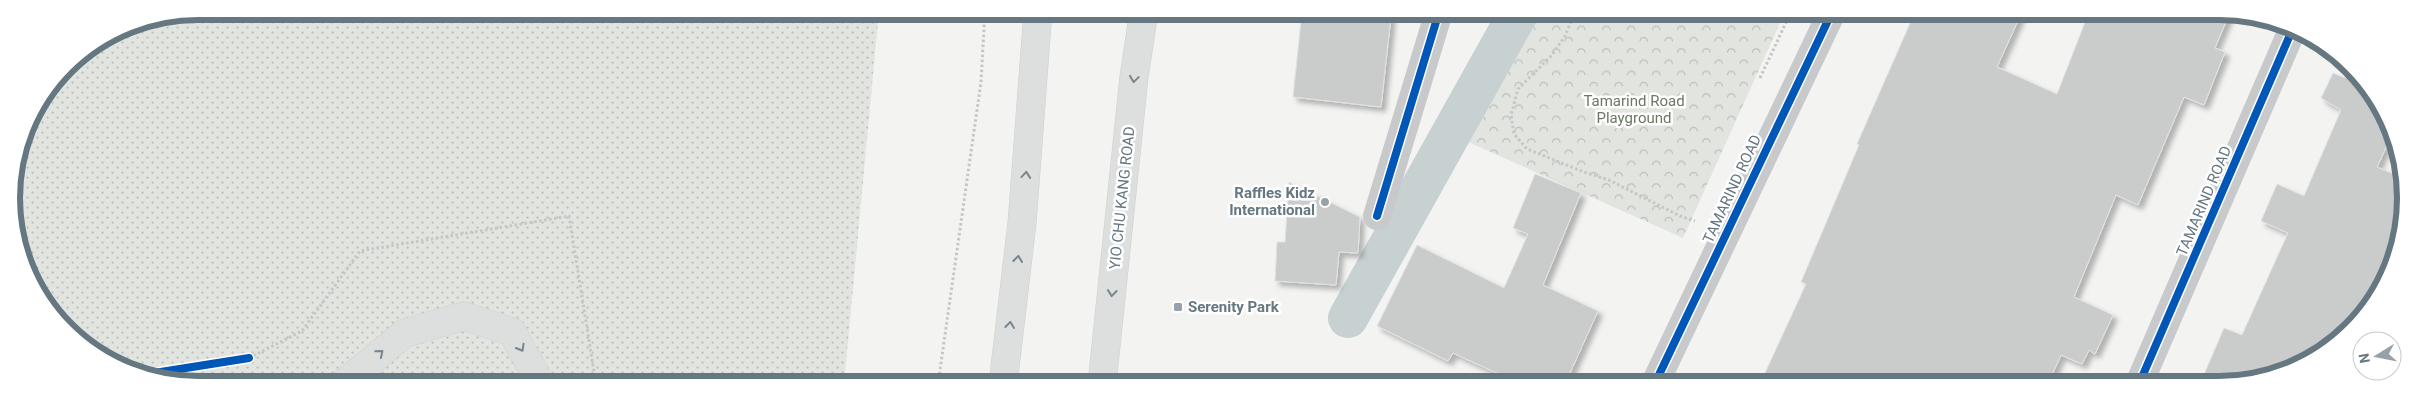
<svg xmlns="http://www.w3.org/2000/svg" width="2417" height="396" font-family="Roboto,sans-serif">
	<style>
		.grass { fill: url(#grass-dots) }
		.forest { fill: url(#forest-crowns) }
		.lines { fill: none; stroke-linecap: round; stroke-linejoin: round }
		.canal { stroke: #c7d1d2; stroke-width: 40 }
		.building { fill: #cacccc; stroke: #e2e2e2; filter: url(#shadow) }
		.secondary-casing { stroke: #d0d1d1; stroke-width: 29 }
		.primary-casing { stroke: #cfd0d0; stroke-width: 29 }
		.path { stroke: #c5c6c7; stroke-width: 3; stroke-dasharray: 2.5 2.5; stroke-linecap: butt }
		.minor { stroke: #c8c9ca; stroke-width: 28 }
		.secondary { stroke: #dddede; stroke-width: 28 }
		.primary { stroke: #dddede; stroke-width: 28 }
		.cycleway-casing { stroke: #fff; stroke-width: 11 }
		.cycleway { stroke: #0057b8; stroke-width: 8 }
		.oneway { stroke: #77868e }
		.poi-dot { fill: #97a2a8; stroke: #fff; stroke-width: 2 }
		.labels { text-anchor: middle; stroke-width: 5; stroke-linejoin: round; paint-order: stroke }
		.park-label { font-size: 15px; fill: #6a7864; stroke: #fff }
		.street-label { font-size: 15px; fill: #657780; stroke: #fff }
		.poi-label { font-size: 15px; font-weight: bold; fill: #657780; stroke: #fff; text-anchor: end }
		.rim { fill: none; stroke: #657780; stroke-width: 6 }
	</style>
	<defs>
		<pattern id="grass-dots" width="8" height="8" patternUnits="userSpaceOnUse" patternTransform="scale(1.25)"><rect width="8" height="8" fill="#e2e5df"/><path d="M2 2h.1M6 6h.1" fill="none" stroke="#bbbeba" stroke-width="1.8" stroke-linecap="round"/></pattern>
		<pattern id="forest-crowns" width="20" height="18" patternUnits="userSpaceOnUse" patternTransform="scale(1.25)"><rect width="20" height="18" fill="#e2e5df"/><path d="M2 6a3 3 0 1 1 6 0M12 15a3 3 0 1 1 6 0" fill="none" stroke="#bbbeba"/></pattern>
		<filter id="shadow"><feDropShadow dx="4.5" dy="4.5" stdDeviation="2.5" flood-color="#0004"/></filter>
	</defs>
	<rect width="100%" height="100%" fill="#f3f3f2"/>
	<path class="grass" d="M198 11H879L844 384H185L116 366 58 321 21 258 12 186 26 126 66 66 127 25Z"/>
	<path class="forest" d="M1537 12H1785L1683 238 1466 141Z"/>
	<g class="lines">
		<path class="canal" d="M1348 318 1519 12"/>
	</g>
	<g class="building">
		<path d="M1302 11H1353L1391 16 1381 107 1293 97Z"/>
		<path d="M1915 12H2022L1997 67 2057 94 2089 12H2230L2215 48 2225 52 2204 105 2184 97 2138 205 2116 195 2074 297 2113 315 2095 354 2089 350 2082 364 2061 355 2048 384H1760L1806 284 1801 282 1859 145 1857 144Z"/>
		<path d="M2350 68 2360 75 2393 133 2377 167 2401 177 2405 210 2387 280 2351 330 2291 370 2232 384H2200L2224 328 2242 335 2288 233 2261 221 2277 184 2304 196 2341 110 2321 98 2333 73 2345 78Z"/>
		<path d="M1535 174 1581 193 1543 285 1598 311 1565 384H1521L1453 353 1448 361 1377 326 1417 245 1504 288 1528 234 1513 228Z"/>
		<path d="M1289 182 1360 217 1358 253 1339 252 1336 285 1275 281 1277 242H1285Z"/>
	</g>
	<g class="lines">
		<g class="secondary-casing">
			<path id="secondary" d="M343 384 405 333 464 316 512 332 535 373 534 384"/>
		</g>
		<g class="primary-casing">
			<g id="primary">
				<path d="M1003 384 1022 223 1038 11"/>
				<path d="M1102 384 1134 77 1144 11"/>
			</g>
		</g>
		<g class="path">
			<path d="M1538 12 1574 16"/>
			<path d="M1575 12 1565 36 1552 55 1518 89 1511 115 1514 134 1527 149 1584 172 1609 180 1680 216 1695 221"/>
			<path d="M1781 12 1789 16"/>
			<path d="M1760 78 1791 12"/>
			<path d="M249 358 302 331 360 251 569 216 596 384"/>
			<path d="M938 384 981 82 985 11"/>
			<path d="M2101 384 2105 376"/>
		</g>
		<g class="minor">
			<path d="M1377 216 1439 12"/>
			<path d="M1657 379 1832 12"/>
			<path d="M2139 384 2293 28"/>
		</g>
		<use href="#secondary" class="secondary"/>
		<use href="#primary" class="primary"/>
		<g class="cycleway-casing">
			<g id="cycleway">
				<path d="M1377 216 1439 12"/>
				<path d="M148 374 249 358"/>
				<path d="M1657 379 1832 12"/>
				<path d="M2139 384 2293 28"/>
			</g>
		</g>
		<use href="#cycleway" class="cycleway"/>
	</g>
	<defs><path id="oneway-chevron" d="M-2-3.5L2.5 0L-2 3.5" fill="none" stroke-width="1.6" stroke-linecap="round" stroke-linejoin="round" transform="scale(1.25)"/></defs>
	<g class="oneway">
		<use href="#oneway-chevron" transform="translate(1134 79) rotate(98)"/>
		<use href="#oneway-chevron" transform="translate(1026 175) rotate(-85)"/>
		<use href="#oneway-chevron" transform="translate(1018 259) rotate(-83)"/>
		<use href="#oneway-chevron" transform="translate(1112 293) rotate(96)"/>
		<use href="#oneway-chevron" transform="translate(1010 325) rotate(-83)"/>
		<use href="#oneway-chevron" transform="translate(521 348) rotate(60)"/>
		<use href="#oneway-chevron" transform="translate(380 353) rotate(-40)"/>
	</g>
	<g class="poi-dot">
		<circle cx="1325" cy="202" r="5"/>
		<rect x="1173" y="302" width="10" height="10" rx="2.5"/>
	</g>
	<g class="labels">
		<g class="park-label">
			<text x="1634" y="106">Tamarind Road<tspan x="1634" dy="17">Playground</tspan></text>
		</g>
		<g class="street-label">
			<text transform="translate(1732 189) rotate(-65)" y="5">TAMARIND ROAD</text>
			<text transform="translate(1122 198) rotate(-84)" y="5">YIO CHU KANG ROAD</text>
			<text transform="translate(2204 201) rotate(-67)" y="5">TAMARIND ROAD</text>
		</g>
		<g class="poi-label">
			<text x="1315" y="198">Raffles Kidz<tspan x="1315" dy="17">International</tspan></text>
			<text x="1188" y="312" text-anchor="start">Serenity Park</text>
		</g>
	</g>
	<path d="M0 0H2417V396H0ZM198 20H2219A178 178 0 0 1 2397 198V198A178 178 0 0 1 2219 376H198A178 178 0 0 1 20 198V198A178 178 0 0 1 198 20Z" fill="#fff" fill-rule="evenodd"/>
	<path class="rim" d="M198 20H2219A178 178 0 0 1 2397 198V198A178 178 0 0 1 2219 376H198A178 178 0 0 1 20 198V198A178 178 0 0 1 198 20Z"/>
	<g transform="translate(2377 356) rotate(260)"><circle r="24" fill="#ffffff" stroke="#c1c9cc"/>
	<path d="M0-4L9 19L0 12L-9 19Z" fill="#97a2a8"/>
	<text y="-8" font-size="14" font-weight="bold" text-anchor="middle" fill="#657780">N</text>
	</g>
</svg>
